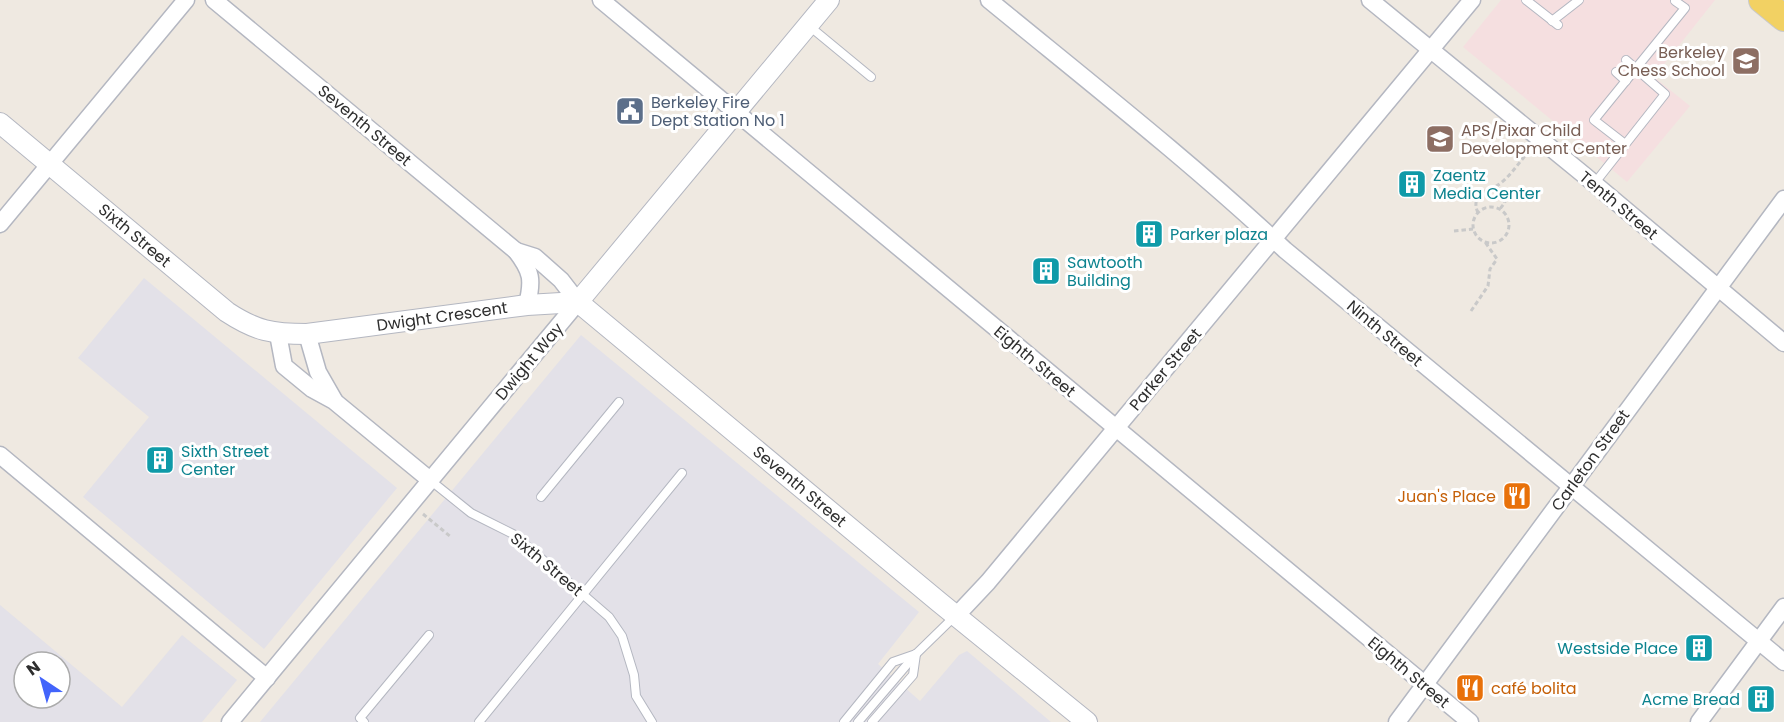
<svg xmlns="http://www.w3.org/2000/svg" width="1784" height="722" font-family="Poppins,sans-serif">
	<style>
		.industrial { fill: #e3e1e8; fill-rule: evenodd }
		.medical { fill: #f5dfe0 }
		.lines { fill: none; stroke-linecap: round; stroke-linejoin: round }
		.service-casing { stroke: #b4b7c1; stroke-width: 10 }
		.minor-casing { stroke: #b4b7c1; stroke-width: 19 }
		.tertiary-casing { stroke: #b4b7c1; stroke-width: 22 }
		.primary-casing { stroke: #c9c9c9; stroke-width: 28 }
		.path { stroke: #c9c9c9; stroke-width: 3; stroke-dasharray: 4.5 3; stroke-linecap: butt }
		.service { stroke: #fff; stroke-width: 8 }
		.minor { stroke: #fff; stroke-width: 16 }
		.tertiary { stroke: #fff; stroke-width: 20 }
		.primary { stroke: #f2d163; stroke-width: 26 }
		.labels { text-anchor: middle; stroke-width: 6; stroke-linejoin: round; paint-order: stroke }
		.education-label { font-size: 16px; fill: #785e54; stroke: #fff; text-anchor: end }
		.service-label { font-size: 16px; fill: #4e5e75; stroke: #fff; text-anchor: start }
		.street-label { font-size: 16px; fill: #2e2e2e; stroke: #fff }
		.culture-label { font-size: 16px; fill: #0d838f; stroke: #fff; text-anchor: start }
		.food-label { font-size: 16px; fill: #c56008; stroke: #fff; text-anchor: end }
	</style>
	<rect width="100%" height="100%" fill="#efe9e1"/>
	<g class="industrial">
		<path d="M144 278 397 488 264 649 83 497 149 417 78 358Z"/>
		<path d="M581 335 919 612 878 664 920 701 959 655 967 651 1051 722H260Z"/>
		<path d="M0 605 122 707 182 635 237 680 202 722H0ZM24 662H60V698H24Z"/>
	</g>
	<path class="medical" d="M1501 0H1715L1654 77 1690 106 1627 182 1463 47Z"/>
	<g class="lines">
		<g class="service-casing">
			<g id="service">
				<path d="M1526 0 1558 25"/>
				<path d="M1552 21 1579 0"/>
				<path d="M808 25 871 77"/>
				<path d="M1616 72 1626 81"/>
				<path d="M1625 144 1594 120 1685 8 1675 1"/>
				<path d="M1594 184 1665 94 1626 60"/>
				<path d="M430 480 471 513 513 534 609 617 622 636 634 675 636 696 652 722"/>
				<path d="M541 497 619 402"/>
				<path d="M364 722 360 718 429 635"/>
				<path d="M479 722 682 473"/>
				<path d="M844 722 893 662 916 654 955 616"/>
				<path d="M858 722 916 654"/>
				<path d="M872 722 913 675 916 654"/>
			</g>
		</g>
		<g class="minor-casing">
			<g id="minor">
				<path d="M214 0 516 251C532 272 533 280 527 305"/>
				<path d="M601 0 1470 722"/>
				<path d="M989 0C1089 82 1191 162 1285 250L1784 662"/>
				<path d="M1370 0 1584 175 1784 343"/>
				<path d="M0 224 186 0"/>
				<path d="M278 334 284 366 312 389 334 401 430 480"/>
				<path d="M307 334 318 372 334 400"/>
				<path d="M0 455 267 678"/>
				<path d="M956 616 988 582 1472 0"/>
				<path d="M230 722 578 302 561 280 535 257 516 251"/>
				<path d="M1397 722 1784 199"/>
				<path d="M1699 722 1784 607"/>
			</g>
		</g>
		<g class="tertiary-casing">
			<g id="tertiary">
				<path d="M0 123 227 312C256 331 272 334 307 334L527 305 578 302"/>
				<path d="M578 302 939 602 1087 722"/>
				<path d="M578 302 829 0"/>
			</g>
		</g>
		<g class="primary-casing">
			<path id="primary" d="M1762 0 1784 18"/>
		</g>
		<g class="path">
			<path d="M1491 189 1505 202 1500 209"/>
			<circle cx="1491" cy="225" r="18"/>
			<path d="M1478 213C1476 208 1475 204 1477 199 1482 189 1494 189 1501 183 1512 174 1520 161 1530 150"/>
			<path d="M1454 231 1473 229"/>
			<path d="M1471 311 1488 286 1490 269 1497 259 1485 242"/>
			<path d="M423 514 451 537"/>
		</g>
		<use href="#service" class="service"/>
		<use href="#minor" class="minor"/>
		<use href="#tertiary" class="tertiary"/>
		<use href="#primary" class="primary"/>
	</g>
	<defs>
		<g id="school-square" transform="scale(1.5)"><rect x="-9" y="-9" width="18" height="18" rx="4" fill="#8d6e63" stroke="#fff"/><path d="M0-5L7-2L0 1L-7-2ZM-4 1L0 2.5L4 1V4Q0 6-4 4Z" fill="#fff"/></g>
		<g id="civic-square" transform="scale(1.5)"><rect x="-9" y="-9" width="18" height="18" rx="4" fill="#5c6f8a" stroke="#fff"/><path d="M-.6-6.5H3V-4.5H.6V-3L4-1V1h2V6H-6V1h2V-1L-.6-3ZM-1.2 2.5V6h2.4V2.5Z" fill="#fff"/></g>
		<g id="building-square" transform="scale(1.5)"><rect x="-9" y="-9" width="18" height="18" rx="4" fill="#0f9aa8" stroke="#fff"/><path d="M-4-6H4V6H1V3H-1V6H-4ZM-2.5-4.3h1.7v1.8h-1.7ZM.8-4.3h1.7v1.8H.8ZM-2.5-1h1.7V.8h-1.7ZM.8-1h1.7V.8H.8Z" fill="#fff"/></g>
		<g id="restaurant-square" transform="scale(1.5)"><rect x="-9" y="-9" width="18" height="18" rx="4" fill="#e8710a" stroke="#fff"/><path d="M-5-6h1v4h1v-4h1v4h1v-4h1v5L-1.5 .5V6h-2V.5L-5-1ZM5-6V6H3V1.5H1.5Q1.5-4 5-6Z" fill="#fff"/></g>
	</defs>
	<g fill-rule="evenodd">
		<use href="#school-square" x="1746" y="61"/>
		<use href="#civic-square" x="630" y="111"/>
		<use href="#school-square" x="1440" y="139"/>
		<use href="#building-square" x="1412" y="184"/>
		<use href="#building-square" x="1149" y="234"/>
		<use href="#building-square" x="1046" y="271"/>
		<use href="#building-square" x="160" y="460"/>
		<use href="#restaurant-square" x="1517" y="496"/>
		<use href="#building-square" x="1699" y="648"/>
		<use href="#restaurant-square" x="1470" y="688"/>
		<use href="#building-square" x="1761" y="699"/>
	</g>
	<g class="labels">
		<g class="education-label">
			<text x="1725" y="58">Berkeley<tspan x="1725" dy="18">Chess School</tspan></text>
			<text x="1461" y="136" text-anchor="start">APS/Pixar Child<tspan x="1461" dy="18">Development Center</tspan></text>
		</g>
		<g class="service-label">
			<text x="651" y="108">Berkeley Fire<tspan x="651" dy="18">Dept Station No 1</tspan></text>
		</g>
		<g class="street-label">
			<text transform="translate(365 125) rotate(40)" y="6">Seventh Street</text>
			<text transform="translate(1619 205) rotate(40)" y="6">Tenth Street</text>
			<text transform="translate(135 235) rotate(40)" y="6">Sixth Street</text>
			<text transform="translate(442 316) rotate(-8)" y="6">Dwight Crescent</text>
			<text transform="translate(1385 333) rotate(40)" y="6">Ninth Street</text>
			<text transform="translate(529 361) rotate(-50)" y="6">Dwight Way</text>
			<text transform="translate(1035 361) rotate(40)" y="6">Eighth Street</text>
			<text transform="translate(1165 369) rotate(-50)" y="6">Parker Street</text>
			<text transform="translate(1590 460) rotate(-54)" y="6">Carleton Street</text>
			<text transform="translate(800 486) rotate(40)" y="6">Seventh Street</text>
			<text transform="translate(547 564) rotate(40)" y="6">Sixth Street</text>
			<text transform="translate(1409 672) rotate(40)" y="6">Eighth Street</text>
		</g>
		<g class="culture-label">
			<text x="1433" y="181">Zaentz<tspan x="1433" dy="18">Media Center</tspan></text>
			<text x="1170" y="240">Parker plaza</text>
			<text x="1067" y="268">Sawtooth<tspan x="1067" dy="18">Building</tspan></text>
			<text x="181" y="457">Sixth Street<tspan x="181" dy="18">Center</tspan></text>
			<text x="1678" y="654" text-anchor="end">Westside Place</text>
			<text x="1740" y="705" text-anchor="end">Acme Bread</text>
		</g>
		<g class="food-label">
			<text x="1496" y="502">Juan's Place</text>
			<text x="1491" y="694" text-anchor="start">café bolita</text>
		</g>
	</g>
	<g transform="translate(42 680) rotate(324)"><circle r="28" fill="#ffffff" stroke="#ababab" stroke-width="1.5"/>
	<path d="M0-4.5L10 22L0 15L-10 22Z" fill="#4264fb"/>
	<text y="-9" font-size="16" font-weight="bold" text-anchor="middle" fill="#2e2e2e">N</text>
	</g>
</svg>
